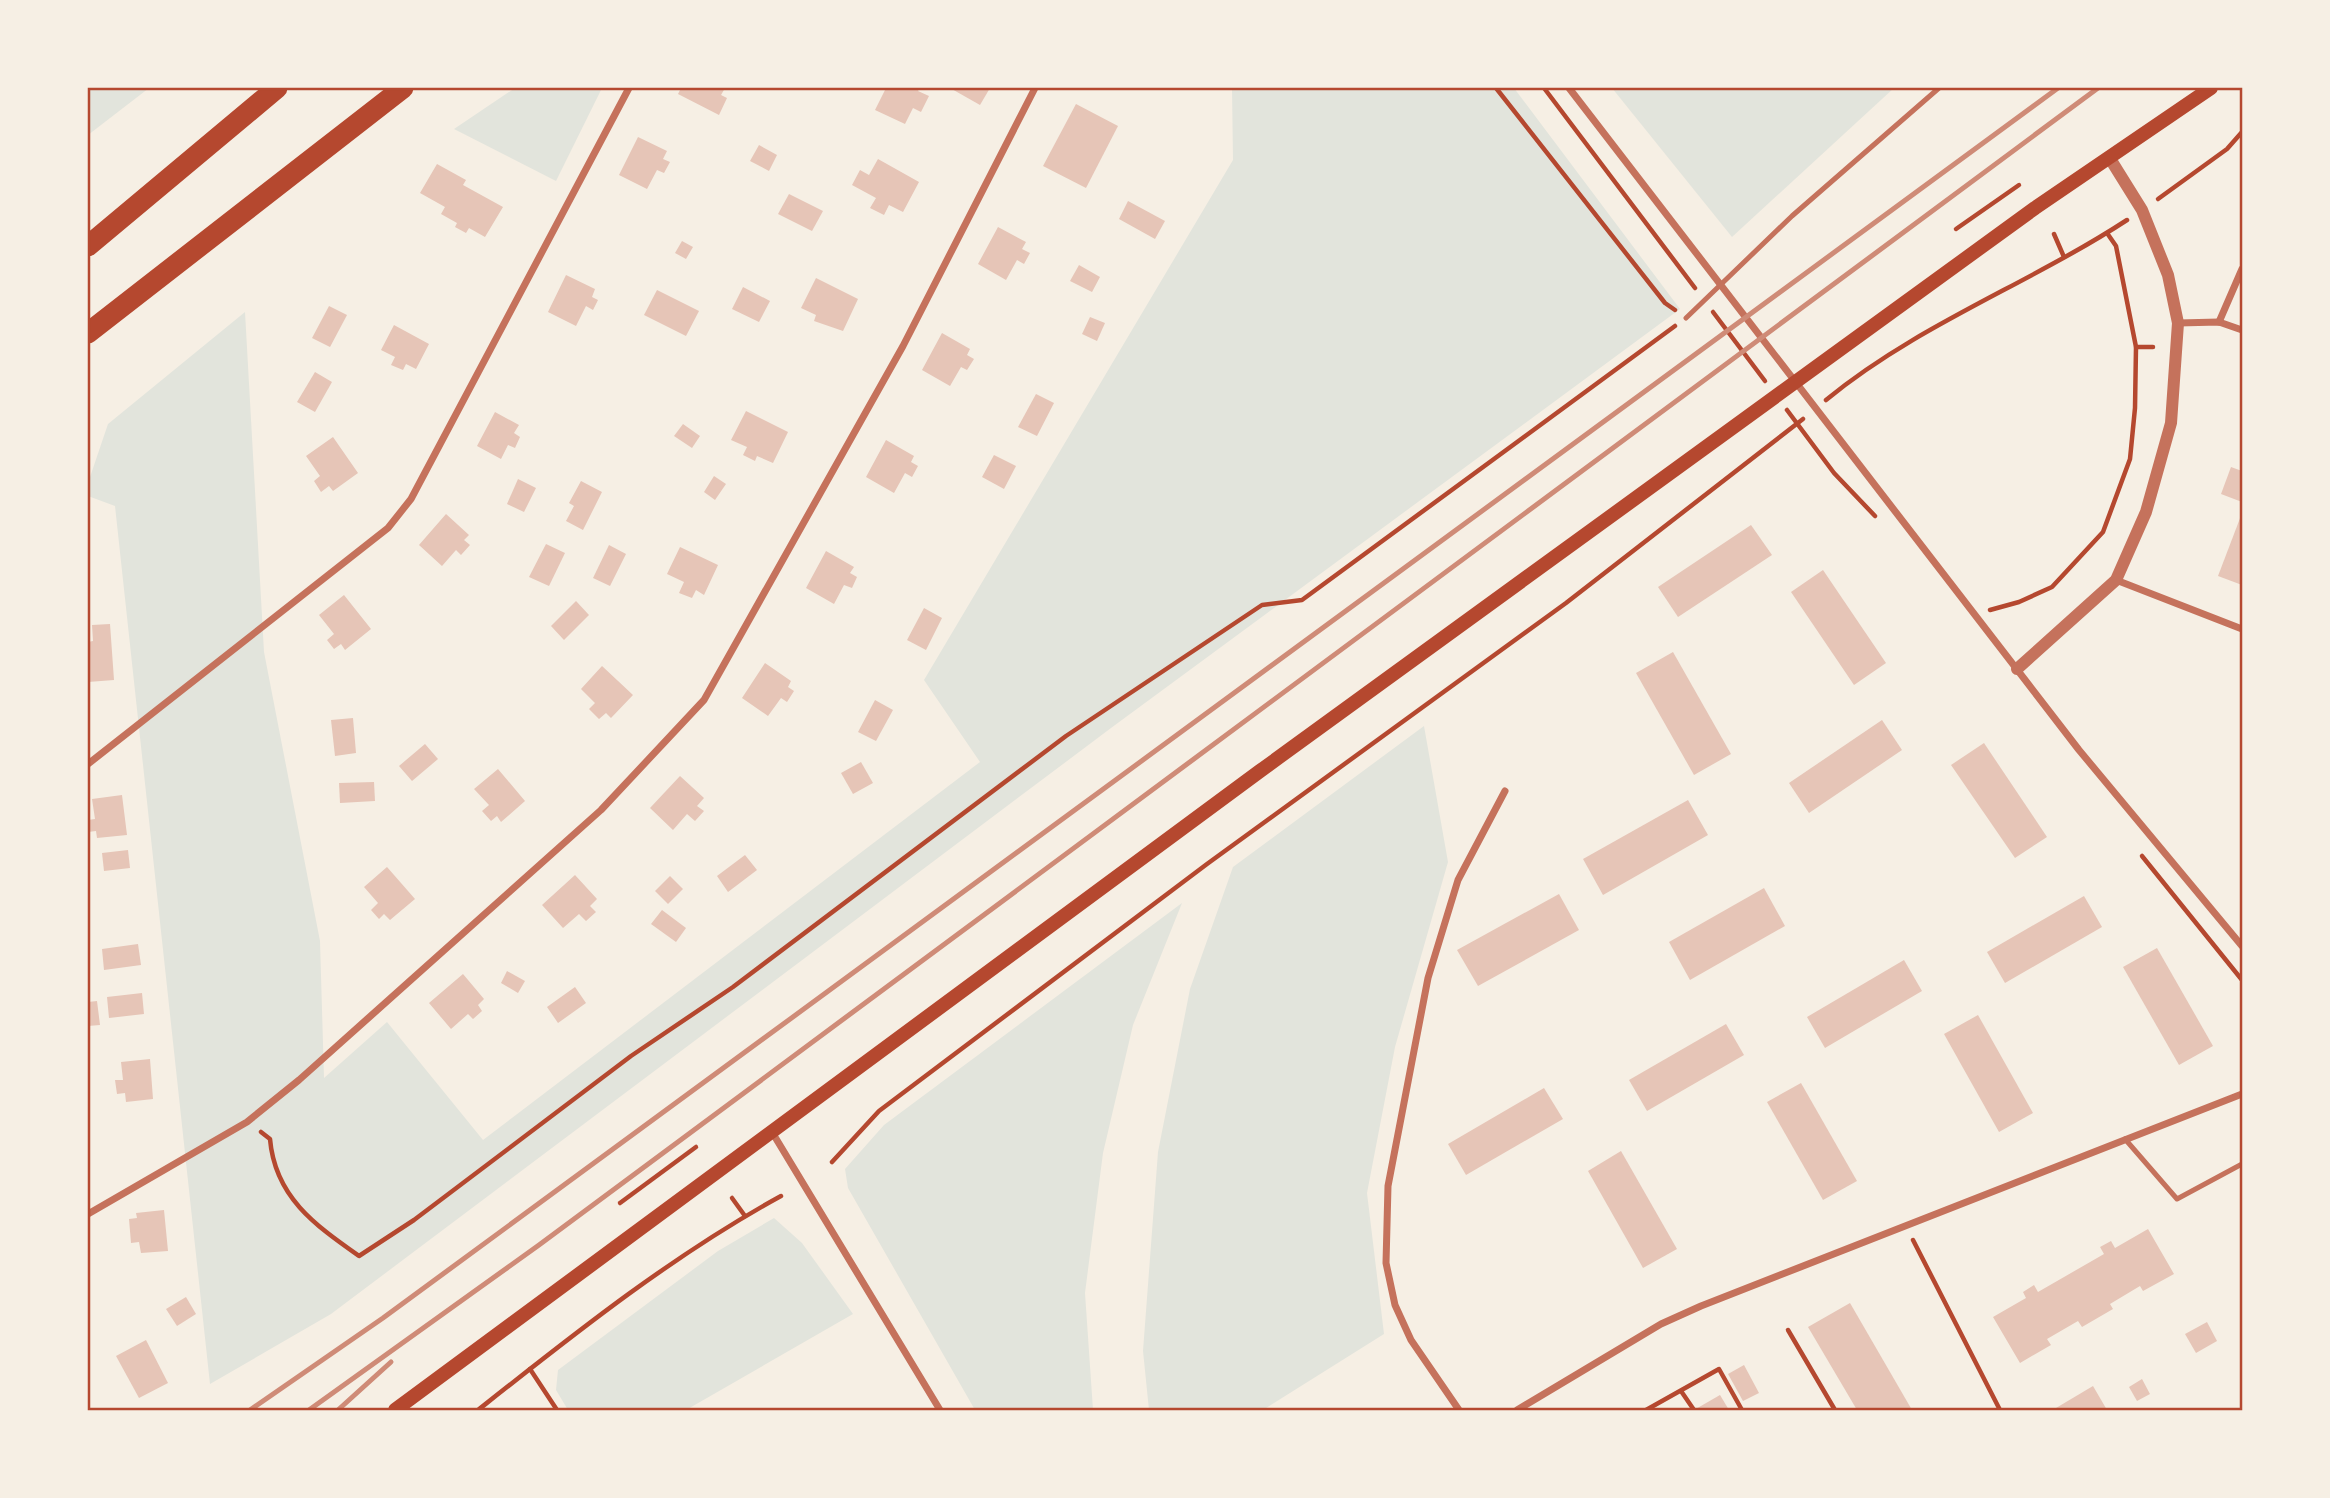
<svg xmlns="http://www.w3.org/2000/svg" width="2330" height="1498" font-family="'DejaVu Sans',sans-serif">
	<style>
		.green { fill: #e2e4dc }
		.building { fill: #e6c5b7 }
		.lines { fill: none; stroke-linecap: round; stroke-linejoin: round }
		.path { stroke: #b5482f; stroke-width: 4.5 }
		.service { stroke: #c5725c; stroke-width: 5 }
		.minor { stroke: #c5725c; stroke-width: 7 }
		.tertiary { stroke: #c5725c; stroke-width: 12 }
		.secondary { stroke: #b5482f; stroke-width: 14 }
		.motorway { stroke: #b5482f; stroke-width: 21 }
		.rail { stroke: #cf8b77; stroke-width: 5 }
		.neatline { fill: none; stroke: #b5482f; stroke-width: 2.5 }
	</style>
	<rect width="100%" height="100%" fill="#f6efe4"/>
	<g class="green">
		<path d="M88 88H149L88 135Z"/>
		<path d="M515 88H602L556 181 454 129Z"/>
		<path d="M1232 88H1514L1680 309 1111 728 331 1314 210 1384 115 506 88 496V483L108 424 245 312 264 652 320 941 324 1078 387 1022 483 1140 980 762 924 680 1233 160Z"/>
		<path d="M1612 88H1894L1732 237Z"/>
		<path d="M1424 726 1448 862 1395 1047 1367 1193 1384 1334 1263 1410H1149L1143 1351 1158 1152 1190 989 1233 867Z"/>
		<path d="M1182 903 1133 1025 1103 1153 1085 1293 1093 1410H975L848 1188 845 1169 884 1125Z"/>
		<path d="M774 1218 802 1243 853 1314 686 1410H568L556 1390 558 1370 718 1251Z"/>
	</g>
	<g class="building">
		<path d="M681 88H725L721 95 727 98 719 115 678 94Z"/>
		<path d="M886 88H920L918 91 929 96 921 112 913 108 905 124 875 110Z"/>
		<path d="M950 88H990L980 105Z"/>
		<path d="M1076 104 1118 126 1086 188 1043 166Z"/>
		<path d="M638 137 667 151 663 159 670 162 664 173 657 170 647 189 619 175Z"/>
		<path d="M759 145 777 155 769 171 750 161Z"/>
		<path d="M878 159 919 182 903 212 889 205 884 215 870 208 876 198 852 185 860 170 869 175Z"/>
		<path d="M437 164 466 180 463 185 503 207 485 237 469 228 466 233 455 227 457 223 441 214 445 207 420 193Z"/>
		<path d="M789 194 823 211 812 231 778 214Z"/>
		<path d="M1128 201 1165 221 1155 239 1119 219Z"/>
		<path d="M998 227 1026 242 1022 249 1030 253 1024 264 1017 260 1006 280 978 264Z"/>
		<path d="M682 241 693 247 686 259 675 253Z"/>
		<path d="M1079 265 1100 277 1092 292 1070 281Z"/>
		<path d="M566 275 595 289 592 297 598 300 593 310 586 306 576 326 548 312Z"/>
		<path d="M816 278 858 299 843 331 814 321 816 315 801 308Z"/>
		<path d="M743 287 770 301 759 322 732 309Z"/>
		<path d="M657 290 699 311 686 336 644 315Z"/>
		<path d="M329 306 347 315 330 347 312 338Z"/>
		<path d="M1090 317 1105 323 1097 341 1082 334Z"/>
		<path d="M394 325 429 344 416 369 406 364 403 370 391 365 395 357 381 350Z"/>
		<path d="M942 333 970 349 967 355 974 359 967 370 961 367 950 386 922 370Z"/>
		<path d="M315 372 332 382 315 412 297 402Z"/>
		<path d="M1036 394 1054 403 1037 436 1018 427Z"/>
		<path d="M746 411 788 432 773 463 757 456 755 461 743 455 747 447 731 440Z"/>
		<path d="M495 412 519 425 514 433 520 437 515 448 508 445 501 459 477 446Z"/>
		<path d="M683 424 700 436 692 448 674 436Z"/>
		<path d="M333 437 358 473 333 491 329 486 321 492 314 481 320 476 306 456Z"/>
		<path d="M886 440 914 456 911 462 918 466 912 477 905 473 894 493 866 477Z"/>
		<path d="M994 455 1016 466 1004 489 982 477Z"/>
		<path d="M2231 467 2242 471V502L2221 494Z"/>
		<path d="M714 476 726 484 715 500 704 492Z"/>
		<path d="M518 479 536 488 524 512 507 504Z"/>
		<path d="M581 481 602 492 583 530 566 521 574 506 569 503Z"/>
		<path d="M2242 513V585L2218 576Z"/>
		<path d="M446 514 469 535 464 540 470 545 461 555 456 550 442 566 419 545Z"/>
		<path d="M1751 525 1772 555 1678 617 1658 587Z"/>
		<path d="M546 544 565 553 549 586 529 577Z"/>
		<path d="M609 545 626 554 610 586 593 578Z"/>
		<path d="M680 547 718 565 704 595 696 590 692 598 679 593 684 582 667 574Z"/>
		<path d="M826 551 854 567 850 573 857 577 852 588 844 585 834 604 806 588Z"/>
		<path d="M1823 570 1886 663 1854 685 1791 592Z"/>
		<path d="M344 595 371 629 345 650 341 644 334 649 327 640 334 634 319 615Z"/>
		<path d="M576 601 589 615 564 640 551 626Z"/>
		<path d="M924 608 942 618 926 650 907 640Z"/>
		<path d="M110 624 114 680 88 682V642L93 641 92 625Z"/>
		<path d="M1673 652 1731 754 1694 775 1636 673Z"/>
		<path d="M765 663 791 681 788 687 794 691 787 702 781 698 768 716 742 698Z"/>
		<path d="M602 666 633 695 611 718 606 713 599 719 589 709 595 703 581 689Z"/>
		<path d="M875 700 893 710 876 741 858 732Z"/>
		<path d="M353 718 356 753 335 756 331 720Z"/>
		<path d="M1882 720 1902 750 1809 813 1789 783Z"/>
		<path d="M1984 743 2047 837 2015 858 1951 765Z"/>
		<path d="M425 744 438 759 412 781 399 766Z"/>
		<path d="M861 762 873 783 853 794 841 773Z"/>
		<path d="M498 769 525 801 501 822 497 816 491 821 482 811 489 805 474 789Z"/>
		<path d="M680 776 704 798 697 806 704 811 695 821 687 814 673 830 650 808Z"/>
		<path d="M374 782 375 801 340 803 339 783Z"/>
		<path d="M122 795 127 835 97 838 96 831 88 832V820L95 819 92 799Z"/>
		<path d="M1688 800 1708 835 1603 895 1583 859Z"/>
		<path d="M128 850 130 868 104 871 102 853Z"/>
		<path d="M745 855 757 870 728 892 717 876Z"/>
		<path d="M387 867 415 899 390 920 384 914 379 919 371 910 378 903 364 887Z"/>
		<path d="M575 875 597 899 590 906 596 912 586 921 579 914 563 928 542 905Z"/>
		<path d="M670 876 683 889 668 904 655 891Z"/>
		<path d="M1764 888 1785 926 1690 980 1669 942Z"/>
		<path d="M1559 894 1579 930 1478 986 1457 950Z"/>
		<path d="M2084 896 2102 927 2005 983 1987 952Z"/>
		<path d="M662 910 686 928 676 942 651 924Z"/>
		<path d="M138 944 141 965 104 970 102 949Z"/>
		<path d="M2157 948 2213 1046 2179 1065 2123 967Z"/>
		<path d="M1904 960 1922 991 1825 1048 1807 1017Z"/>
		<path d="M507 971 525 981 518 993 501 983Z"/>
		<path d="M463 974 484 999 478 1005 482 1011 473 1019 468 1014 451 1029 429 1003Z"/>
		<path d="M575 987 586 1003 558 1023 547 1007Z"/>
		<path d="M142 993 144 1014 109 1018 107 997Z"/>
		<path d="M97 1001 100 1025 88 1026V1002Z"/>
		<path d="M1978 1015 2033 1113 1999 1132 1944 1034Z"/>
		<path d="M1726 1024 1744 1055 1647 1111 1629 1080Z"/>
		<path d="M150 1059 153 1099 126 1102 125 1093 117 1094 115 1080H123L121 1062Z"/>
		<path d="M1801 1083 1857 1181 1823 1200 1767 1102Z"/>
		<path d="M1544 1088 1563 1119 1466 1175 1448 1144Z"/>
		<path d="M1621 1151 1677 1249 1643 1268 1588 1171Z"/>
		<path d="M164 1210 168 1251 141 1253 139 1242 131 1243 129 1219 137 1218 136 1213Z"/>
		<path d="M2148 1229 2174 1274 2143 1291 2140 1286 2110 1304 2113 1309 2082 1327 2078 1321 2047 1339 2051 1345 2020 1363 1993 1317 2026 1298 2023 1292 2034 1285 2038 1292 2104 1254 2100 1247 2111 1241 2115 1248Z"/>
		<path d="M186 1297 196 1314 177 1326 166 1309Z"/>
		<path d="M1850 1303 1912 1410H1857L1808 1327Z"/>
		<path d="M2207 1322 2217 1341 2196 1353 2185 1334Z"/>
		<path d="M146 1340 168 1383 139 1398 116 1356Z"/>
		<path d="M1744 1365 1759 1393 1743 1401 1728 1374Z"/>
		<path d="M2142 1379 2150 1394 2137 1401 2129 1387Z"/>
		<path d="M2093 1386 2107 1410H2057L2056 1408Z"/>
		<path d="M1720 1395 1729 1410H1694Z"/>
	</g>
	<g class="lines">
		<g class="path">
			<path d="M1496 88 1665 303 1675 310"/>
			<path d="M1544 88 1695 288"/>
			<path d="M2158 199 2227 149 2242 132"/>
			<path d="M1956 229 2019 185"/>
			<path d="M2054 234 2064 257"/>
			<path d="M1713 312 1765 381"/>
			<path d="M2136 347H2153"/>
			<path d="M1826 400C1917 325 2029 284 2127 220"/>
			<path d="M1787 410 1834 473 1875 516"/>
			<path d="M1990 610 2019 602 2052 587 2103 532 2130 459 2135 408 2136 347 2116 246 2107 233"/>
			<path d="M2142 856 2242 980"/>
			<path d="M261 1132 270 1139C275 1197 315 1225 359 1256L414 1220 631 1056 733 987 1066 736 1262 605 1302 600 1675 326"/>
			<path d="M832 1162 879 1111 1207 864 1566 603 1803 419"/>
			<path d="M732 1198 745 1216"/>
			<path d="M620 1203 696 1147"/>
			<path d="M1913 1240 2000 1410"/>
			<path d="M1788 1330 1835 1410"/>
			<path d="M530 1369 557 1410"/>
			<path d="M1681 1391 1694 1410"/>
			<path d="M478 1410C574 1334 673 1255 781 1196"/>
			<path d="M1646 1410 1719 1369 1742 1410"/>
		</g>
		<g class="service">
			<path d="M1686 318 1792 216 1939 88"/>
			<path d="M2125 1139 2177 1199 2242 1164"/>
		</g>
		<g class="minor">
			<path d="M1569 88 2079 750 2242 946"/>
			<path d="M2219 322 2242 269"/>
			<path d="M2178 323 2219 322 2242 330"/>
			<path d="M2116 580 2242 629"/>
			<path d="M88 764 388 528 411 499 629 88"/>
			<path d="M772 1132 940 1410"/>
			<path d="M88 1214 247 1122 299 1080 601 810 704 700 903 346 1035 88"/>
			<path d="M1459 1410 1411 1340 1395 1305 1386 1263 1388 1186 1428 978 1458 880 1505 791"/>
			<path d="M1517 1410 1661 1324 1701 1306 2242 1094"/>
		</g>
		<path class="tertiary" d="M2017 669 2116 580 2146 512 2171 423 2178 323 2168 275 2142 210 2109 157"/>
		<path class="secondary" d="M395 1410 1260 771 2035 208 2211 88"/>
		<g class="motorway">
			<path d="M88 246 277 88"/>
			<path d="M88 333 403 88"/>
		</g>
		<g class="rail">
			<path d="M250 1410 383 1318 2058 88"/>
			<path d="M309 1410 539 1245 2098 88"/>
			<path d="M338 1410 391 1362"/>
		</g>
	</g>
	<rect width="2330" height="1498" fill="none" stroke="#f6efe4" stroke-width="178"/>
	<rect x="89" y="89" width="2152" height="1320" class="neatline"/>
</svg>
